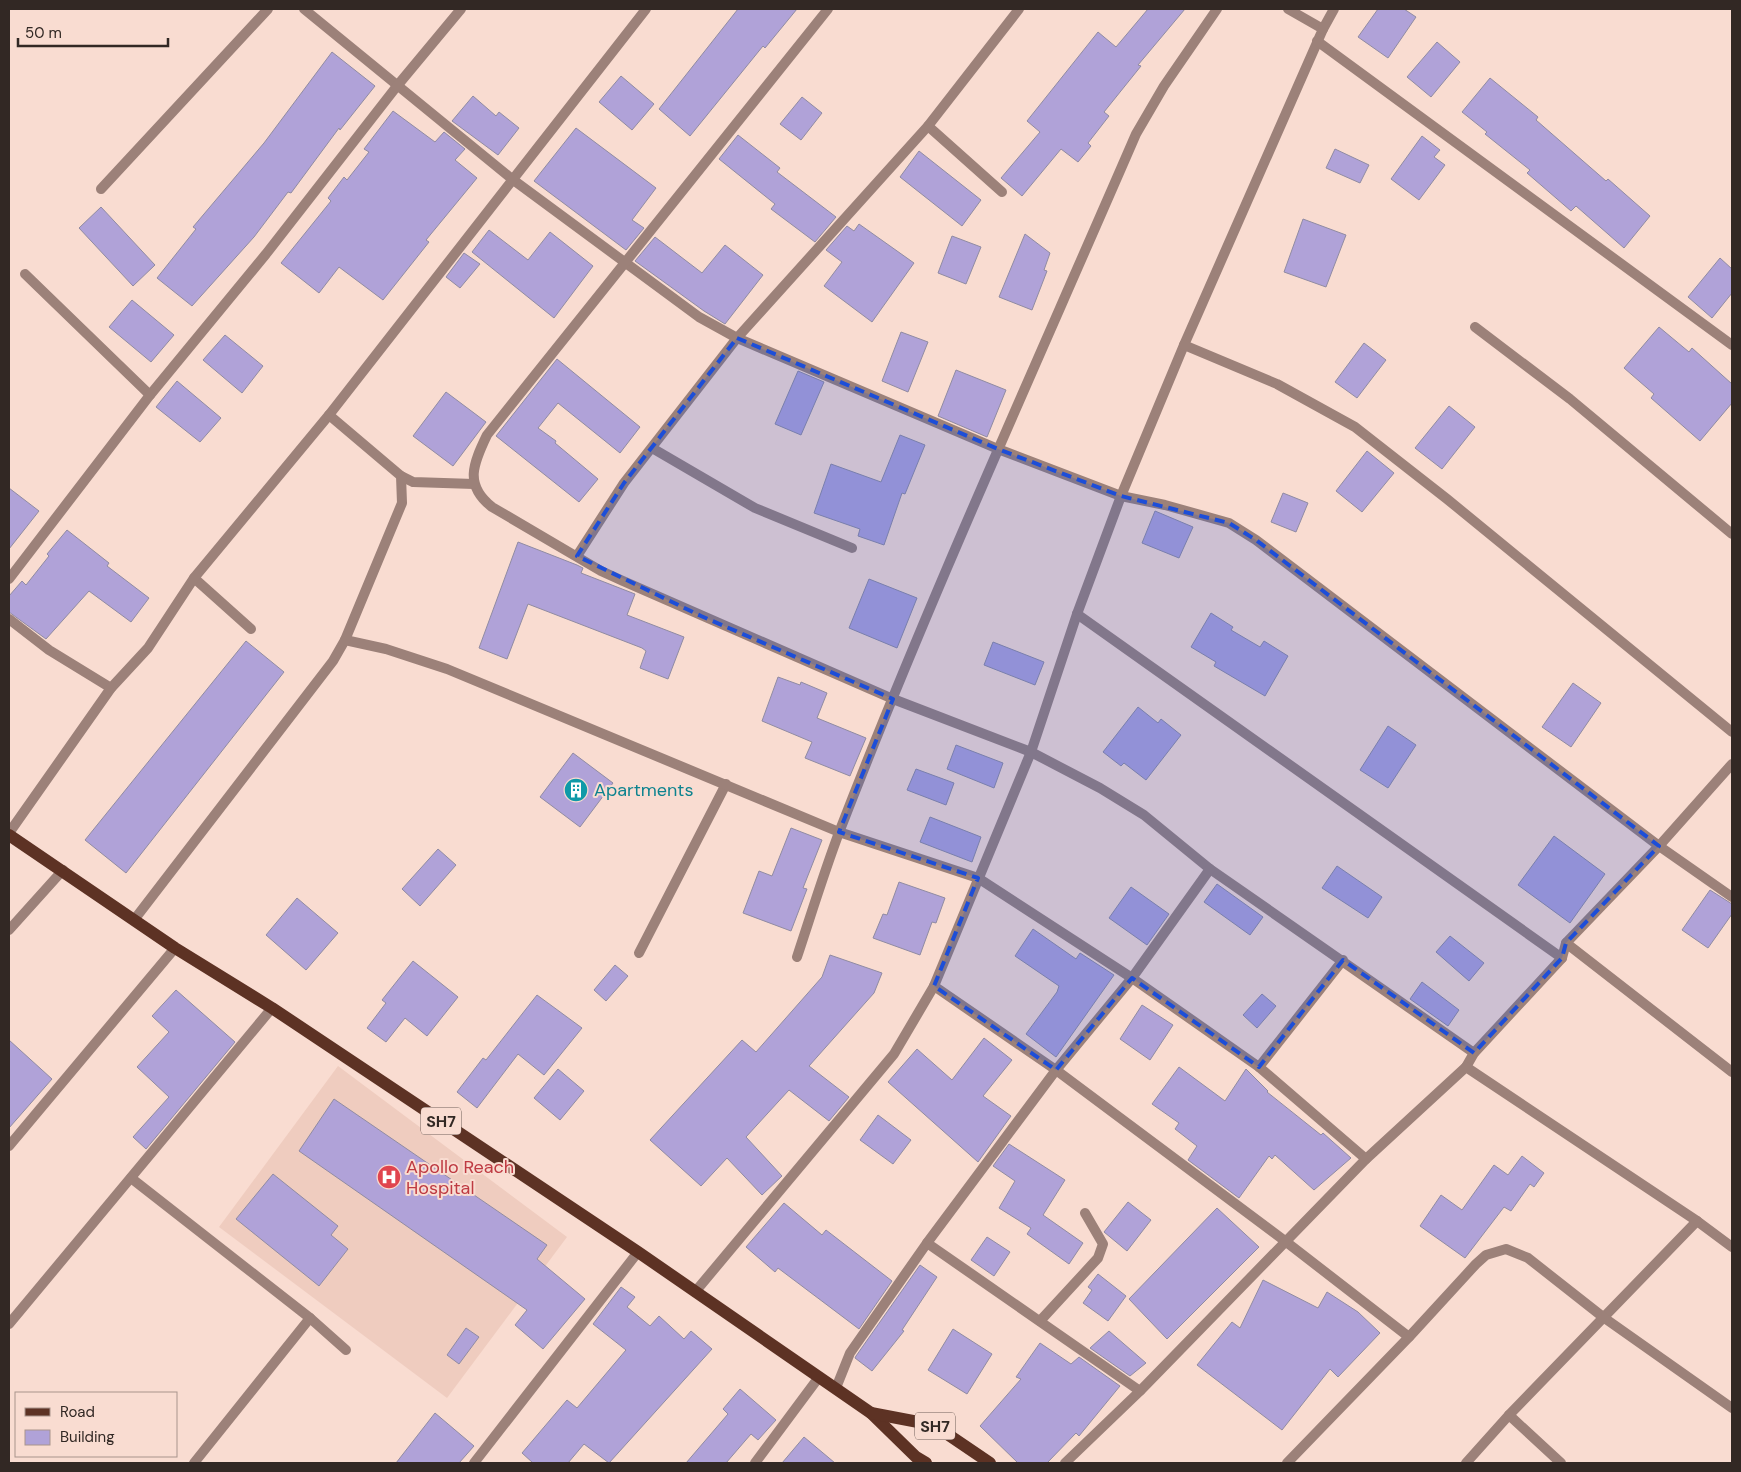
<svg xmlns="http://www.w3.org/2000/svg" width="1741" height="1472" font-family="'DM Sans',sans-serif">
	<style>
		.built { fill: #efccbf }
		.building { fill: #b0a2d8; stroke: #908ba2 }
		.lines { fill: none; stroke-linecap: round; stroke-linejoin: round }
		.lane { stroke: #9c8179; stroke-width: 10 }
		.street { stroke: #9c8179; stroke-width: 10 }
		.primary { stroke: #5d3224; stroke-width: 12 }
		.marked { fill: #1d4ed8; fill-opacity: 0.2; stroke: #1d4ed8; stroke-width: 4; stroke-dasharray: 10 6; stroke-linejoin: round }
		.labels { text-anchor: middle; stroke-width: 4; stroke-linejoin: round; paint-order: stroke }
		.shield { fill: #f9dcd1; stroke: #6e5e58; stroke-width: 1 }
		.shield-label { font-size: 16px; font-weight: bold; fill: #322824 }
		.culture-label { font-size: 18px; fill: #0d838f; stroke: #f9dcd1; text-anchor: start }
		.health-label { font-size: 18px; fill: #be3a42; stroke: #f9dcd1; text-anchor: start }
	</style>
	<rect width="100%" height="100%" fill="#f9dcd1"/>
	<path class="built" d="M338 1066 567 1237 447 1398 219 1227Z"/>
	<g class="building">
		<path d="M738 9H797L765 48 763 46 690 136 659 109Z"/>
		<path d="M1148 9H1185L1138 65 1141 66 1104 112 1109 116 1088 143 1091 146 1078 162 1061 149 1022 196 1001 178 1040 132 1027 121 1098 32 1116 47Z"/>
		<path d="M1378 9H1404L1416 17 1388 58 1358 37Z"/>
		<path d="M1437 42 1460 62 1431 97 1407 77Z"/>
		<path d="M332 52 375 86 340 130 339 128 291 193 288 192 254 237 192 306 157 278 196 229 193 227 264 143Z"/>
		<path d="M621 76 654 104 632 130 599 102Z"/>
		<path d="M1490 78 1538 117 1536 120 1606 181 1608 179 1650 216 1624 248 1576 206 1571 211 1527 173 1530 170 1485 134 1487 132 1462 112Z"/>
		<path d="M473 96 496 116 499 112 519 128 498 155 452 121Z"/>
		<path d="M802 97 822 113 801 140 780 124Z"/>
		<path d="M393 111 435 142 444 132 465 149 455 160 477 178 426 240 429 242 383 300 339 267 319 293 281 263 331 201 328 198 344 177 347 180 369 152 364 149Z"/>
		<path d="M576 128 656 188 632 220 644 228 626 250 534 181Z"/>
		<path d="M738 135 780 168 777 172 836 217 815 242 771 209 775 204 719 159Z"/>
		<path d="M1422 136 1440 150 1434 157 1445 165 1419 200 1391 179Z"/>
		<path d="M1335 149 1369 165 1360 183 1326 168Z"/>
		<path d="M919 151 981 200 962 226 900 177Z"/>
		<path d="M101 207 155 265 133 286 79 228Z"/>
		<path d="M1303 219 1346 235 1326 287 1284 272Z"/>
		<path d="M859 224 914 263 872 322 824 286 842 262 826 250 847 226 854 231Z"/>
		<path d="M489 230 528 260 550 232 593 266 554 318 472 252Z"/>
		<path d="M1025 234 1050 253 1044 270 1047 271 1032 310 999 297Z"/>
		<path d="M952 236 981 247 966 284 938 273Z"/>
		<path d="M655 237 702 273 725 245 763 275 725 324 704 311 635 261Z"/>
		<path d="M464 253 480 264 460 288 446 277Z"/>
		<path d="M1720 258 1732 269V293L1712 318 1688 297Z"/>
		<path d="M132 300 174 335 151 362 109 327Z"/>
		<path d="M1659 327 1689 352 1692 348 1732 384V403L1700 441 1651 398 1654 394 1624 368Z"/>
		<path d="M901 332 928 342 908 392 882 381Z"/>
		<path d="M225 335 263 366 242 393 203 360Z"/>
		<path d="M1364 343 1386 360 1357 398 1335 382Z"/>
		<path d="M557 359 640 427 620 453 558 403 538 428 556 441 555 443 598 479 579 502 496 436Z"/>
		<path d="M956 370 1006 390 987 437 938 416Z"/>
		<path d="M798 371 824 382 801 435 775 424Z"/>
		<path d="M177 381 221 418 200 442 156 407Z"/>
		<path d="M446 392 486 422 453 466 413 436Z"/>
		<path d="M1449 406 1475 427 1442 469 1415 448Z"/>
		<path d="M900 435 925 445 905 494 902 493 884 545 858 536 860 529 814 513 831 464 881 482Z"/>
		<path d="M1367 451 1394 473 1362 512 1336 491Z"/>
		<path d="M9 488 39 511 9 549Z"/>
		<path d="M1283 493 1308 503 1296 532 1271 522Z"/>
		<path d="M1155 511 1193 527 1179 558 1142 543Z"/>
		<path d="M67 530 109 563 107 566 149 598 131 622 89 591 46 639 9 612V596L22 581 26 585 49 556 47 554Z"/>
		<path d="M518 542 577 565 583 568 581 573 635 594 627 615 684 637 668 679 640 668 646 651 642 648 528 604 507 659 479 648Z"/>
		<path d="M869 579 917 598 897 648 849 628Z"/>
		<path d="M1211 613 1233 627 1231 630 1260 647 1264 641 1288 656 1265 696 1214 666 1216 662 1191 647Z"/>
		<path d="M246 641 284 672 126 873 85 840Z"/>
		<path d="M993 642 1044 662 1035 685 984 665Z"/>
		<path d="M778 677 800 685 801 682 827 693 817 718 866 738 850 776 805 758 812 742 762 721Z"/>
		<path d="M1573 683 1601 703 1571 747 1542 727Z"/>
		<path d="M1138 707 1158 723 1161 719 1181 735 1146 780 1124 763 1121 766 1103 752Z"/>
		<path d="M1388 726 1416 745 1388 788 1360 770Z"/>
		<path d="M956 745 1003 763 994 788 947 769Z"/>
		<path d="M573 753 613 783 580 827 540 797Z"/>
		<path d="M916 769 954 783 946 805 907 790Z"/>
		<path d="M930 817 981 837 972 862 920 842Z"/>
		<path d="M791 828 822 840 803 888 807 889 791 931 743 913 759 871 772 876Z"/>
		<path d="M1554 836 1605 874 1570 923 1518 885Z"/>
		<path d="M438 849 456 865 420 906 402 889Z"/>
		<path d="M1337 866 1382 897 1368 918 1322 888Z"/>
		<path d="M899 882 945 898 936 923 932 922 920 955 873 938 883 914 887 915Z"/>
		<path d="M1217 884 1263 917 1250 935 1204 902Z"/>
		<path d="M1131 887 1169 914 1147 945 1109 918Z"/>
		<path d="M1710 890 1732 904V914L1708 948 1682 930Z"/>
		<path d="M297 898 338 933 306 970 266 935Z"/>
		<path d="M1033 929 1076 959 1080 953 1114 975 1056 1057 1026 1034 1057 992 1059 986 1015 956Z"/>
		<path d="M1450 936 1484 963 1469 981 1436 952Z"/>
		<path d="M830 955 882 973 874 993 809 1066 849 1097 829 1121 789 1090 746 1137 782 1176 762 1195 727 1158 701 1186 650 1140 742 1040 756 1052 822 977Z"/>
		<path d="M413 961 458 997 427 1036 405 1018 386 1042 367 1028 386 1003 382 1000Z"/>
		<path d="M615 965 628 976 606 1001 594 990Z"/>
		<path d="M1422 982 1459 1010 1448 1026 1410 999Z"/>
		<path d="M176 990 235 1042 146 1149 133 1137 169 1097 137 1067 169 1032 152 1016Z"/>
		<path d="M1262 994 1276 1006 1257 1028 1243 1015Z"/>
		<path d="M537 995 582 1028 544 1075 518 1054 477 1108 457 1092 483 1058 486 1060Z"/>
		<path d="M1142 1005 1173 1025 1150 1060 1120 1039Z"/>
		<path d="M984 1038 1012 1060 983 1096 1011 1116 978 1162 888 1082 917 1049 952 1080Z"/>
		<path d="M9 1040 52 1079 9 1128Z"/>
		<path d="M1179 1067 1225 1101 1246 1069 1268 1091 1267 1092 1321 1135 1323 1133 1351 1158 1314 1190 1275 1155 1272 1159 1269 1156 1239 1198 1188 1160 1197 1146 1175 1129 1179 1123 1152 1104Z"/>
		<path d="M558 1069 584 1091 560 1120 534 1098Z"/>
		<path d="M334 1099 547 1245 537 1259 585 1299 543 1349 515 1325 527 1310 299 1151Z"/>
		<path d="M878 1115 911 1140 893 1164 860 1140Z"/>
		<path d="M1009 1144 1065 1180 1043 1215 1083 1243 1069 1264 1027 1234 1031 1228 999 1208 1015 1181 993 1166Z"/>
		<path d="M1522 1156 1544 1173 1534 1187 1530 1184 1511 1211 1504 1207 1465 1258 1420 1226 1441 1195 1462 1210 1494 1165 1508 1175Z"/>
		<path d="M273 1174 338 1226 331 1235 348 1249 319 1286 236 1219Z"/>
		<path d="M1128 1202 1151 1220 1127 1251 1104 1232Z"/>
		<path d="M784 1203 822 1235 826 1230 892 1281 859 1329 778 1268 775 1272 746 1247Z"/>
		<path d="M1217 1208 1259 1247 1167 1339 1129 1299Z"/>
		<path d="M987 1237 1010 1252 994 1276 971 1260Z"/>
		<path d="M920 1265 937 1277 902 1330 904 1331 872 1371 855 1358 856 1356Z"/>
		<path d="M1098 1274 1126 1296 1108 1321 1083 1303 1092 1290 1088 1287Z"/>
		<path d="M1263 1280 1318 1308 1327 1292 1358 1312 1380 1333 1338 1377 1330 1369 1282 1430 1197 1365 1232 1322 1240 1328Z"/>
		<path d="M621 1287 635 1297 627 1307 650 1326 659 1316 684 1339 691 1331 712 1349 609 1463 584 1444 568 1463H533L522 1453 567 1400 577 1408 626 1350 593 1324Z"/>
		<path d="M466 1328 479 1337 459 1364 447 1355Z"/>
		<path d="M953 1329 992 1354 967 1394 928 1370Z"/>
		<path d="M1109 1331 1146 1363 1130 1376 1090 1348Z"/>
		<path d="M1040 1343 1071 1364 1079 1357 1120 1386 1079 1436 1076 1433 1047 1463H1018L980 1426 1021 1379 1016 1377Z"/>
		<path d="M740 1389 776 1420 758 1440 751 1434 726 1463H686L728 1414 723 1409Z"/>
		<path d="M435 1413 474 1446 459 1463H396Z"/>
		<path d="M804 1437 835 1463H782Z"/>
	</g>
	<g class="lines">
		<g class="lane">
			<path d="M639 953 726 784"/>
			<path d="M131 1178 310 1318 346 1350"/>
			<path d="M194 1463 310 1318"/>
		</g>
		<g class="street">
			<path d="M304 9 512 179 699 317 737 338 998 449 1121 496 1165 505 1229 523 1256 540 1659 846 1732 897"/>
			<path d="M828 9 487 435C473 464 464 485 492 507L601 571 623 581 893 699 1031 752 1100 788 1144 815 1210 869 1474 1053"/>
			<path d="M1288 9 1323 29 1184 345 1121 496 1077 614 1031 752 934 986 1056 1070 1285 1241 1409 1337"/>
			<path d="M1323 29 1334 9"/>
			<path d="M1317 41 1732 345"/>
			<path d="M928 126 1002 192"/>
			<path d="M101 189 268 9"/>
			<path d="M25 274 150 395"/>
			<path d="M1475 327 1570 399 1732 534"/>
			<path d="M1184 345 1277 384 1355 427 1447 499 1732 732"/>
			<path d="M652 448 755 508 852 548"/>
			<path d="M401 476 413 482 474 484"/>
			<path d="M577 556 624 483 737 338 928 126 1019 9"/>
			<path d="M194 578 251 629"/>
			<path d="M9 579 150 395 266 254 397 86 461 9"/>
			<path d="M1077 614 1562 958"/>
			<path d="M9 619 49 650 111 688"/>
			<path d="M345 640 386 649 447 669 839 832 978 878 1132 978 1259 1067 1366 1159"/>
			<path d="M9 833 111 688 148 648 194 578 329 415 646 9"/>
			<path d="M134 920 333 661 345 640 402 503 401 476 329 415"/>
			<path d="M9 930 63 870"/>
			<path d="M1566 943 1732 1072"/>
			<path d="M797 957C811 915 824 872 840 830 931 595 1036 365 1136 134L1164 86 1217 9"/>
			<path d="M1259 1067 1343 960"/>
			<path d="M1466 1067 1474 1053 1562 958 1566 943 1659 846 1732 764"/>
			<path d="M9 1146 175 948"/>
			<path d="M1697 1221 1732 1247"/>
			<path d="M695 1292 894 1054 934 986"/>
			<path d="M1040 1321 1098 1258 1103 1244 1085 1213"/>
			<path d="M9 1324 272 1008"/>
			<path d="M836 1388 850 1353 927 1243"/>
			<path d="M1140 1391 927 1243 1056 1070 1132 978 1210 869"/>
			<path d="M1509 1415 1561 1463"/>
			<path d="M474 1463 638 1252"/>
			<path d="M755 1463 819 1377"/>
			<path d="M1065 1463 1140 1391 1366 1159 1466 1067 1697 1221 1509 1415 1466 1463"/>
			<path d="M1287 1463 1409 1337 1476 1264 1486 1255 1506 1249 1528 1258 1603 1317 1732 1408"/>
		</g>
		<g class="primary">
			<path d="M9 835 175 948 272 1008 638 1252 871 1413 916 1457 926 1463"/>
			<path d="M871 1413 934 1425 990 1463"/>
		</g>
	</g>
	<path class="marked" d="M737 338 998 449 1121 496 1229 523 1256 540 1659 846 1566 943 1562 958 1474 1053 1343 960 1259 1067 1132 978 1056 1070 934 986 978 878 839 832 893 699 701 616 577 556 624 483Z"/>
	<defs>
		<g id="building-disc" transform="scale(1.25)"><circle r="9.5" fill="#0f9aa8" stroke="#f9dcd1"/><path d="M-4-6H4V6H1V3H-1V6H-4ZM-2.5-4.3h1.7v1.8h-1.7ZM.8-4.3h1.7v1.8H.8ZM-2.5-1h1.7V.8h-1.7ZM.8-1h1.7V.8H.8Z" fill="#fff"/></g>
		<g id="hospital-disc" transform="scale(1.25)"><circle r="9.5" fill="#e0444e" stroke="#f9dcd1"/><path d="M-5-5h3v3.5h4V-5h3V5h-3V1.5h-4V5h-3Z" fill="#fff"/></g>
	</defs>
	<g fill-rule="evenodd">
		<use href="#building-disc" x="576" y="790"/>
		<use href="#hospital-disc" x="389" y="1177"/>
	</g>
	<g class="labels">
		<g class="shield">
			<rect x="421" y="1107.5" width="40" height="27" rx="4"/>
			<rect x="915" y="1412.5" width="40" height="27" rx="4"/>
		</g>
		<g class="shield-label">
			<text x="441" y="1127">SH7</text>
			<text x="935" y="1432">SH7</text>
		</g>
		<g class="culture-label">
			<text x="594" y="796">Apartments</text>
		</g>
		<g class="health-label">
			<text x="406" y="1173">Apollo Reach<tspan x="406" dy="21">Hospital</tspan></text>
		</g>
	</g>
	<rect width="1741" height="1472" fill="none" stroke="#322824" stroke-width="20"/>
	<rect x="15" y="1392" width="162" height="65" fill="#f9dcd1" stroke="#a9948c"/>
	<rect x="25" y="1408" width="25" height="8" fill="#5d3224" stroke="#a9948c"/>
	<text x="60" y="1417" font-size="15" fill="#322824">Road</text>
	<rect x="25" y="1430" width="25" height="15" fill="#b0a2d8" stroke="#a9948c"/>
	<text x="60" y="1442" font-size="15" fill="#322824">Building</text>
	<path d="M18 38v8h150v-8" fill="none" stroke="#322824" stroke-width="2.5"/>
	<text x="25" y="38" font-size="15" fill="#322824" stroke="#f9dcd1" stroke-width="4" paint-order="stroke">50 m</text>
</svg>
